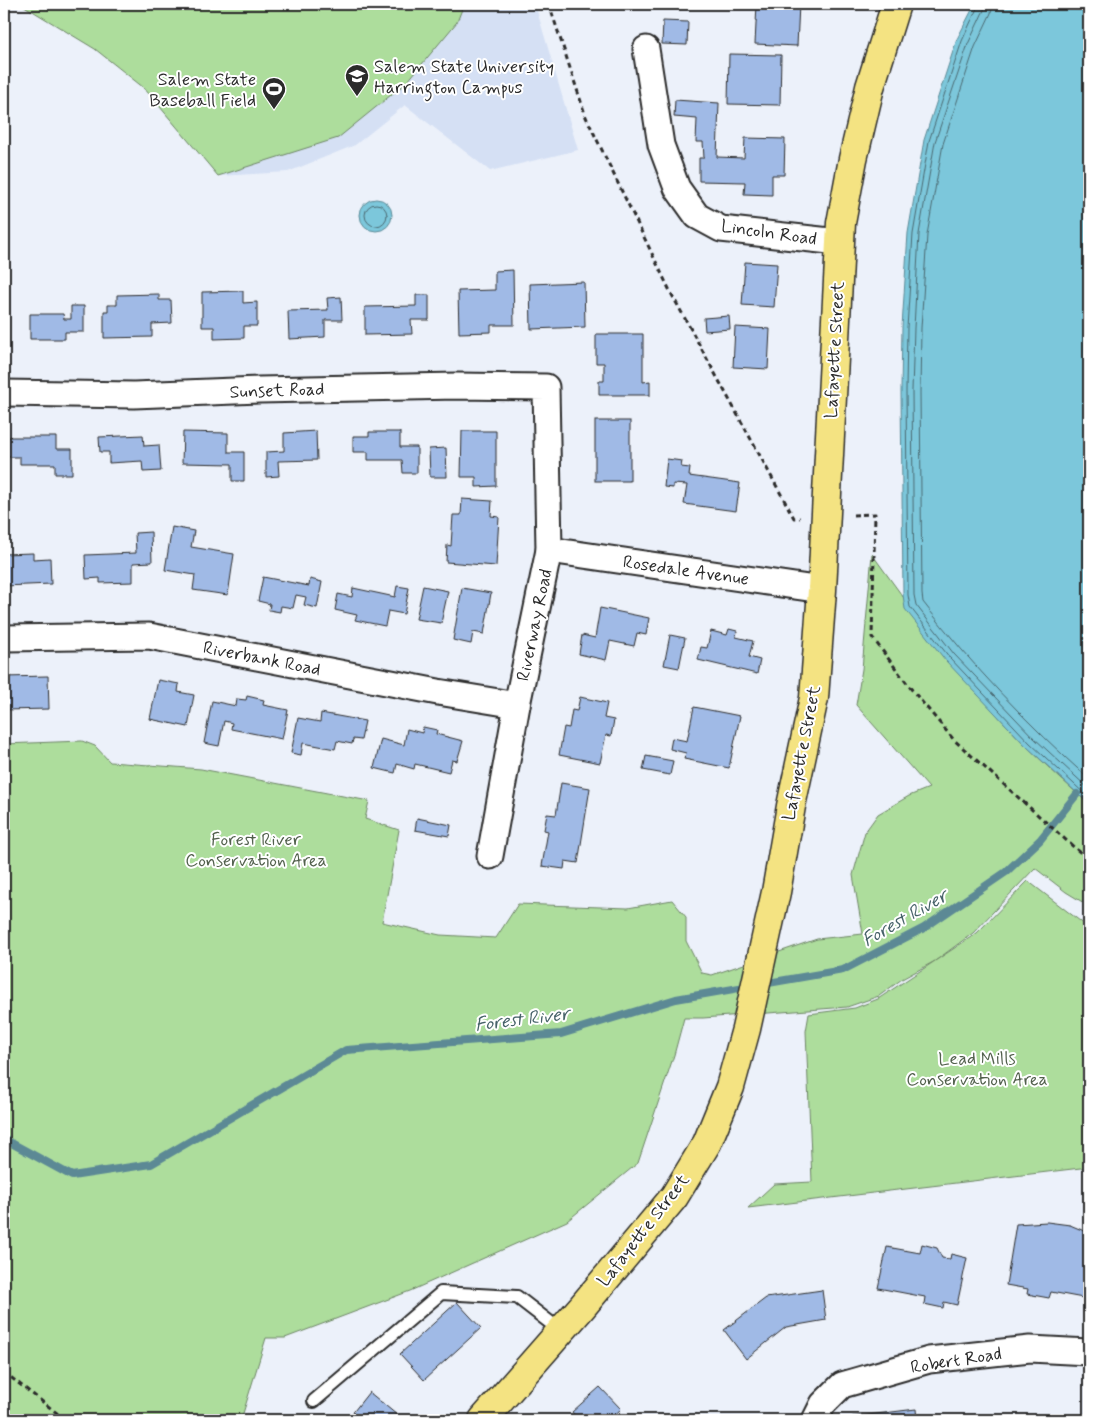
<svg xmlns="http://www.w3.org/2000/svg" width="1093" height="1424" font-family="Mynerve,sans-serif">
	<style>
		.built { fill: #d5e0f4 }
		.green { fill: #addd9c; stroke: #6c8464 }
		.water { fill: #7bc7db; stroke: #5b8995 }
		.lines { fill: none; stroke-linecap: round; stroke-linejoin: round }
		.shore { stroke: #4b6971; stroke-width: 1 }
		.stream { stroke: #5b8995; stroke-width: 8 }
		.building { fill: #a0bae6; stroke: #2b2b2b }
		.service-casing { stroke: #2b2b2b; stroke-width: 16 }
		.minor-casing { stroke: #2b2b2b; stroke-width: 29 }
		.primary-casing { stroke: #2b2b2b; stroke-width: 31 }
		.path { stroke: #2b2b2b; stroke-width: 3; stroke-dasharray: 5 4; stroke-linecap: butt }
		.service { stroke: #fff; stroke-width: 12 }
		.minor { stroke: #fff; stroke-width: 25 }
		.primary { stroke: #f4e382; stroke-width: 28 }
		.labels { text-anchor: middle; stroke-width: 4; stroke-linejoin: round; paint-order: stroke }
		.poi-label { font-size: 18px; fill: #2b2b2b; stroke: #fff; text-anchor: start }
		.street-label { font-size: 18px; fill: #2b2b2b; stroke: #fff }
		.park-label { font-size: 18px; fill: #52604d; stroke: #fff }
		.water-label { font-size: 19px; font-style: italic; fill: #476269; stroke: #fff }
	</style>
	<rect width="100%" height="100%" fill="#ecf1fa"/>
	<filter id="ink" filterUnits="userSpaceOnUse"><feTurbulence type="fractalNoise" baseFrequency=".02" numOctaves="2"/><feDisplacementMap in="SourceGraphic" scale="10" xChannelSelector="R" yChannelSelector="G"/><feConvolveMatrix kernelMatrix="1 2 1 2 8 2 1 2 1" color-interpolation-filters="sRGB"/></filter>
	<g filter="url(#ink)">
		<path class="built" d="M21 4H535L578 150 490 171 405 105 355 145 288 172 218 176 144 88 95 49Z"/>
		<g class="green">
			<path d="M21 4H464L457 22 407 82 338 138 218 176 144 88 95 49Z"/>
			<path d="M872 554C910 607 948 659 991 708 1021 743 1055 774 1089 804V906L1066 892 1035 868 973 933 935 961 902 979 879 996 847 1007 703 1018H684L674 1055 638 1163 567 1221 410 1291 285 1338H266L241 1420H4V744L82 741 95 746 110 762 201 769 369 801 365 819 399 830 382 922 440 935 496 938 518 904 628 908 672 900 686 917V941L702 973 712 975 817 939 863 934 853 875 865 832 878 814 909 796 929 788 856 705 862 669Z"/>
			<path d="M1028 881 1089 928V1167L748 1208 774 1184 812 1182 806 1031 809 1014 855 1008 878 999 977 933Z"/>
		</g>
		<g class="water">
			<path d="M975 4H1089V804L1026 746 946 661 905 609 903 595 901 391 902 327 908 233 924 140 957 39Z"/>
			<circle cx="376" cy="215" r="16"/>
		</g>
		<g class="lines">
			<g class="shore">
				<path d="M979 4 962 41 929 141 913 234 907 328 906 391 908 595 910 607 950 658 1030 743 1089 798"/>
				<path d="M985 4 984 10 968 44 935 142 919 234 914 328 912 391 914 595 916 605 954 654 1034 738 1089 789"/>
				<path d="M993 4 991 13 975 47 943 144 927 235 921 328 920 392 922 594 923 602C972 666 1029 725 1089 779"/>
				<circle cx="376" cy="215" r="11"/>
			</g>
			<path class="stream" d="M4 1139 72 1176 151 1164 346 1050 561 1034 676 999 843 970 924 928 1006 872 1040 840 1077 794"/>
		</g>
		<g class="building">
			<path d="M757 4H799L797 46 755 44Z"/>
			<path d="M663 21 688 22 687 45 662 44Z"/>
			<path d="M729 54 781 55 780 105 728 104Z"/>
			<path d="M675 100 719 103 717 157 744 158 745 138 785 139 784 175H772V195L744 194 745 182 699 181V158H704L703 142H696L697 119 674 117Z"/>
			<path d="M745 262 777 264 774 307 742 305Z"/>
			<path d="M513 270 514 325H491V332L459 333 458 291 495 290V271Z"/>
			<path d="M584 282 585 327 531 329 530 284Z"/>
			<path d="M243 291V303L257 302V326H244V338L214 339V327H202V292Z"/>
			<path d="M159 294V300H171L172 323 152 324V337L104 338V311H108V305H117V295Z"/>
			<path d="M416 295H429V320H411L412 334 365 335V307L416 306Z"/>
			<path d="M341 297 342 320H325V337L289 339 288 311 328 310 327 298Z"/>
			<path d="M71 306H84V332H65V339H30V314H63L64 319H71Z"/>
			<path d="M729 316 730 329 705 331 704 318Z"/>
			<path d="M735 327 770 329 768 369 733 367Z"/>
			<path d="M596 334H643V382L650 381V395H599V381H604V363H596Z"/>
			<rect x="595" y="421" width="35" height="60"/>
			<path d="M316 431 317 460 278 461 279 476 266 477V452L284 451V433Z"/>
			<path d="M462 431H496V486L476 487V477H461Z"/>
			<path d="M183 432 228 433V452H244V481H232V464L182 463Z"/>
			<path d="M369 432H400V447H417V473H403L402 460H368V452H353V436H369Z"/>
			<path d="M143 435 144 446 159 445 161 471 143 472 142 461 109 463V452H100L99 437Z"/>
			<path d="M4 437H56V449H72V474H55V464H20V457H5Z"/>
			<path d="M446 448 447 477H430L429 449Z"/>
			<path d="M667 459 682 461 681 467 690 468 689 476 740 483 736 511 684 504 687 485 673 484V488L664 487Z"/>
			<path d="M462 499 492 501 491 516 499 517 496 566 446 562 447 545 451 546 453 515H461Z"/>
			<path d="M172 527 194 531 191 547 234 554 228 595 193 590 195 575 165 570Z"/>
			<path d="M151 532 152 562 133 563V582L100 583V578L86 579 85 555 136 553 135 533Z"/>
			<path d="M33 553V559L50 558 51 584 4 586V554Z"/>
			<path d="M263 577 309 586 310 579 322 582 317 608 304 605 306 597 296 595 293 608 281 606 280 612 269 610 270 604 258 601Z"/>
			<path d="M397 586 409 588 404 614 388 611 385 626 355 620 357 615 335 610 338 594 352 597 353 588 395 597Z"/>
			<path d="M423 586 448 591 441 623 416 619Z"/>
			<path d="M462 588 491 593 484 634 473 632 471 644 453 640Z"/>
			<path d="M600 608 649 618 646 635 637 633 634 646 610 641 606 660 579 654 582 635 595 638Z"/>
			<path d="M729 629 737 631 736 637 753 641 749 657 760 660 757 674 698 660 701 647 707 648 711 631 727 635Z"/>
			<path d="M670 635 685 638 679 668 664 665Z"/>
			<path d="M48 676 49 709 4 710V677Z"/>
			<path d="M158 680 179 684 178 692 194 695 188 727 150 719Z"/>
			<path d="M247 696 264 700 263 705 288 710 282 739 231 729 232 723 224 721 219 746 204 743 212 701 236 706 237 699 246 700Z"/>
			<path d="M580 697 607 703 604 718 614 720 611 736 606 735 600 763 559 755 564 727 569 728 572 710 577 711Z"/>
			<path d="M694 707 740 716 729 768 684 759 686 753 670 749 672 738 687 741Z"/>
			<path d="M321 713 365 721 361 740 353 739 352 744 337 741 335 749 303 743 301 755 291 753 298 718 320 722Z"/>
			<path d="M423 727 437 730 436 734 463 741 457 761 452 760 449 772 415 764 414 769 397 764 395 773 374 768 381 739 404 745 407 729 422 733Z"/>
			<path d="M646 756 673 761 670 775 643 770Z"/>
			<path d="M561 783 590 788 578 863 565 861 564 869 542 866 548 831 544 830 547 814 556 815Z"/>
			<path d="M417 818 451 825 449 836 415 830Z"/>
			<path d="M1047 1222 1070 1225 1089 1233V1259L1083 1298 1051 1292 1049 1298 1027 1294 1028 1289 1006 1285 1016 1224Z"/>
			<path d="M922 1244 937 1248 942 1258 950 1259 951 1254 967 1258 957 1305 944 1302 943 1308 924 1304 925 1297 878 1288 887 1247 920 1253Z"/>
			<path d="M822 1290 826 1320 786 1327 746 1359 724 1330 766 1298Z"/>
			<path d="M457 1302 481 1328 424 1380 400 1354Z"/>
			<path d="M600 1387 621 1409 609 1420H579L572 1412Z"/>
			<path d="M369 1392 397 1415 393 1420H347Z"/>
			<path d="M916 1409 917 1420H853L852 1417Z"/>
		</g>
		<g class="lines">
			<g class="service-casing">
				<path id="service" d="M314 1401 441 1293 517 1297 561 1331"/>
			</g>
			<g class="minor-casing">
				<g id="minor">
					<path d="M646 49 661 145 677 188 697 216 721 229 839 242"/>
					<path d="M4 393 134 395 259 390 457 386 546 387 549 550 517 705 490 856"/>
					<path d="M549 550 822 590"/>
					<path d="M4 638 149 636 438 692 517 705"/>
					<path d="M815 1420 823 1404 842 1385 929 1360 1030 1349 1088 1352"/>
				</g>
			</g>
			<g class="primary-casing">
				<path id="primary" d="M483 1420 582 1307 674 1197 707 1143 730 1087 746 1029 776 892 791 806 814 698 822 590 841 223 853 159 870 87 896 4"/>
			</g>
			<g class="path">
				<path d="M549 4 586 117 671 293 794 518H800"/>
				<path d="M853 515 875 514 872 637 912 690 954 740 1076 849 1089 859"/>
				<path d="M4 1372 66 1420"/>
			</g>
			<use href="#service" class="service"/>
			<use href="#minor" class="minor"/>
			<use href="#primary" class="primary"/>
		</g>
	</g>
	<defs>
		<g id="university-pin" transform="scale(1.25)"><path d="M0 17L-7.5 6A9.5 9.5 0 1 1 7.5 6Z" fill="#2b2b2b" stroke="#fff"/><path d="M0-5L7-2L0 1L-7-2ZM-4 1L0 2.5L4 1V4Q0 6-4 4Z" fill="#fff"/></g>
		<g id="stadium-pin" transform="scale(1.25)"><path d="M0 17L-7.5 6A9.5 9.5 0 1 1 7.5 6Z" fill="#2b2b2b" stroke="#fff"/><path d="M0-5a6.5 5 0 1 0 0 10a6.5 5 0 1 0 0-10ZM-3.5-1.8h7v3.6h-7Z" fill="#fff"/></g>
	</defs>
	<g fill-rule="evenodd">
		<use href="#university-pin" x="357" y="76"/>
		<use href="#stadium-pin" x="274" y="89"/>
	</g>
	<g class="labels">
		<g class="poi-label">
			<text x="374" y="72">Salem State University<tspan x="374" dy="21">Harrington Campus</tspan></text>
			<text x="256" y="85" text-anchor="end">Salem State<tspan x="256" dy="21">Baseball Field</tspan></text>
		</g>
		<g class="street-label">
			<text transform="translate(769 232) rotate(8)" y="6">Lincoln Road</text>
			<text transform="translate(834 350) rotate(-87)" y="6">Lafayette Street</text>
			<text transform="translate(277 390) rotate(-2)" y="6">Sunset Road</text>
			<text transform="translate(686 570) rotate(8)" y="6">Rosedale Avenue</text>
			<text transform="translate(534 625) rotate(-78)" y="6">Riverway Road</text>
			<text transform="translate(262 658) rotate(11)" y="6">Riverbank Road</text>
			<text transform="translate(801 753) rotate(-79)" y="6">Lafayette Street</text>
			<text transform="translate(643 1230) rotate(-52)" y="6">Lafayette Street</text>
			<text transform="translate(956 1360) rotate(-9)" y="6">Robert Road</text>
		</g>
		<g class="park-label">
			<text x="256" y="845">Forest River<tspan x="256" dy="21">Conservation Area</tspan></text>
			<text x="977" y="1064">Lead Mills<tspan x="977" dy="21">Conservation Area</tspan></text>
		</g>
		<g class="water-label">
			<text transform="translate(904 917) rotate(-30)" y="7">Forest River</text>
			<text transform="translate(522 1018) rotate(-7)" y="7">Forest River</text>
		</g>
	</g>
	<rect width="1093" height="1424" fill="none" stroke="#fff" stroke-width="20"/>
	<rect x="10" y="10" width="1073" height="1404" fill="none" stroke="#2b2b2b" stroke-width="2" filter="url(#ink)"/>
</svg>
